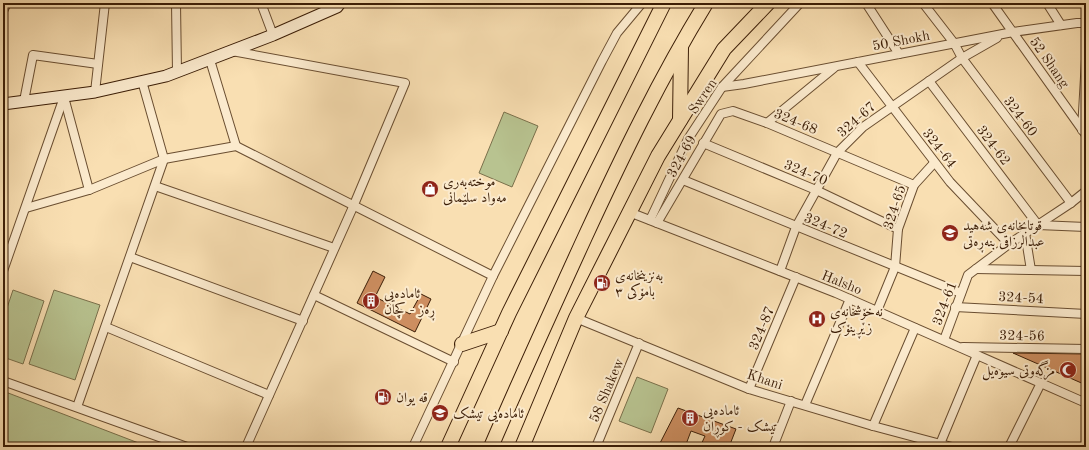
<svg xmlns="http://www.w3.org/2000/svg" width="1089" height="450" font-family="'Old Standard TT',Amiri,serif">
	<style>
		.green { fill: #b8c390; stroke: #7a704b }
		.building { fill: #cd8e60; stroke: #3b1d06 }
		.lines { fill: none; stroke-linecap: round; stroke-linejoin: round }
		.street-casing { stroke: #6a4e31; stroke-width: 10 }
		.secondary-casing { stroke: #3b1d06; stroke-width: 13 }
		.highway-casing { stroke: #3b1d06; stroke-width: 16 }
		.street { stroke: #fbeacd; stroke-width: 8 }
		.secondary { stroke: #fbeacd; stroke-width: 11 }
		.highway { stroke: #f9dfb2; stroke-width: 14 }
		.labels { text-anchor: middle; stroke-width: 4; stroke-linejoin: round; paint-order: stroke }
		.street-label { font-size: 14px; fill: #3b1d06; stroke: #fbeacd }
		.poi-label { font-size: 14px; fill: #3b1d06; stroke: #fbeacd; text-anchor: start }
	</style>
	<rect width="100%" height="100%" fill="#f9dfb2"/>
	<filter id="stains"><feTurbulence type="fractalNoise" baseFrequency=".005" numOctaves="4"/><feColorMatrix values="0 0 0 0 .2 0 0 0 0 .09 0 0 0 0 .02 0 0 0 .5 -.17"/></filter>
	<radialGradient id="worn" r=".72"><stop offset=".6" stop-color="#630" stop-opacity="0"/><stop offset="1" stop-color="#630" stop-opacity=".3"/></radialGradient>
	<g class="green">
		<path d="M504 112 538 126 512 187 479 173Z"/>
		<path d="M13 290 44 301 23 364 3 357V320Z"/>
		<path d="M54 290 100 305 75 380 29 364Z"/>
		<path d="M637 377 668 389 651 433 619 421Z"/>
		<path d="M3 391 149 447H3Z"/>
	</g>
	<g class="building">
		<path d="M373 271 385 277 375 297 410 314 421 294 431 299 415 332 357 303Z"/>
		<path d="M1013 353 1086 354V385Z"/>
		<path d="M678 408 736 429 729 447H700L705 436 691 431 685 447H658Z"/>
	</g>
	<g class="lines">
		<g class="street-casing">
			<g id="street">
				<path d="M176 3 177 72"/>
				<path d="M261 3 273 35"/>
				<path d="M866 3 899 54"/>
				<path d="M923 3 954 43 962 58 1071 203"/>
				<path d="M992 3 1086 135"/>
				<path d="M1047 3 1061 25"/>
				<path d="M3 11 7 3"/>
				<path d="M232 51 405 83 353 207 246 447"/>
				<path d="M210 60 236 146"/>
				<path d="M858 62 950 182 1009 244"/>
				<path d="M929 81 1038 225 1086 227"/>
				<path d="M722 87 744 84 1013 32 1077 23H1086"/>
				<path d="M95 92 105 3"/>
				<path d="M64 97 89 190"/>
				<path d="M24 101 33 55 98 64"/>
				<path d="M767 123 834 68"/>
				<path d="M1082 130 1086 59"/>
				<path d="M703 143 816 190 898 229"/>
				<path d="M683 180 961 293"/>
				<path d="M155 186 334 248"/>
				<path d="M26 208 89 190 164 159 236 146 493 276"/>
				<path d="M629 212 836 293 1086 403"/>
				<path d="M650 220 688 139 722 87 800 3"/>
				<path d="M657 223 721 114 733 111 767 123 914 185"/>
				<path d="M1025 233 1031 270"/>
				<path d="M130 257 303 321"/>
				<path d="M976 269 1086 271"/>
				<path d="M3 271 64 97"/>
				<path d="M780 271 796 227 837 153 863 127 962 58 997 38"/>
				<path d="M314 295 454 362"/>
				<path d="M955 307 1086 314"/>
				<path d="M877 311 895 267 898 229 914 185 934 163"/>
				<path d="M576 318 749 389 873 426 952 447"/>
				<path d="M106 327 269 395"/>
				<path d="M944 340 968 275 1009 244 1071 203 1086 191"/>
				<path d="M963 347 1086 349"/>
				<path d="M3 381 187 447"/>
				<path d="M749 389 796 277"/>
				<path d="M805 405 850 299"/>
				<path d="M77 407 164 159 142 81"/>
				<path d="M873 426 915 328"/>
				<path d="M940 444 977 355"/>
				<path d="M413 447 493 276 602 61 617 33 642 3"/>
				<path d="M596 447 639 343"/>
				<path d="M773 447 791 401"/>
				<path d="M1009 447 1041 383"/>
				<path d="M1086 447V446"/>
			</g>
		</g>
		<g class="secondary-casing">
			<path id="secondary" d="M3 104 95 92 166 76 273 35 337 7 340 3"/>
		</g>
		<g class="highway-casing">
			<g id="highway">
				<path d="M680 120 681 47"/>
				<path d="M462 344 501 331"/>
				<path d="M448 447 509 313 664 3"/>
				<path d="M491 447C521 377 553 307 585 237 622 157 660 78 706 3"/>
				<path d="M522 447 576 318 658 156 724 49 768 3"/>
			</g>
		</g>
		<use href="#street" class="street"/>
		<use href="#secondary" class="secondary"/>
		<use href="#highway" class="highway"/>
	</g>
	<defs>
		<g id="shop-disc" transform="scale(0.9)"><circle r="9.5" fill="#8f2418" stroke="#fbeacd"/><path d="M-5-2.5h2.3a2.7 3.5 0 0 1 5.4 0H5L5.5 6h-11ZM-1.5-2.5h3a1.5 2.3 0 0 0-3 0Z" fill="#fff"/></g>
		<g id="school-disc" transform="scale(0.9)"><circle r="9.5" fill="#8f2418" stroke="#fbeacd"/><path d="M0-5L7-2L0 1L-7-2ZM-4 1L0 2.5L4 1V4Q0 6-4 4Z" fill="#fff"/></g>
		<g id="fuel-disc" transform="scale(0.9)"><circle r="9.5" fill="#8f2418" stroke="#fbeacd"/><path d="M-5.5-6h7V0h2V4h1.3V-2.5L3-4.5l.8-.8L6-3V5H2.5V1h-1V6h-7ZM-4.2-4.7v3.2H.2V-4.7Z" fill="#fff"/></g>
		<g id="building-disc" transform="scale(0.9)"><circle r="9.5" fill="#8f2418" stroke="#fbeacd"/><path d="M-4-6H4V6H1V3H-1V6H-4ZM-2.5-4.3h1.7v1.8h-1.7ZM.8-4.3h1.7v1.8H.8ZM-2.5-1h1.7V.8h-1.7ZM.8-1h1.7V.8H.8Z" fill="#fff"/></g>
		<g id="hospital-disc" transform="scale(0.9)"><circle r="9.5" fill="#8f2418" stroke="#fbeacd"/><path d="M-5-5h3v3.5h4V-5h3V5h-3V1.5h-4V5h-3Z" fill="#fff"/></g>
		<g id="mosque-disc" transform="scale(0.9)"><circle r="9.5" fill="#8f2418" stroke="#fbeacd"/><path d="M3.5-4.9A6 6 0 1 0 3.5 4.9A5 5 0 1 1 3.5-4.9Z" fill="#fff"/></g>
	</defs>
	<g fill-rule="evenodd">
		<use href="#shop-disc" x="430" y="189"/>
		<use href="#school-disc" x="950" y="233"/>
		<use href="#fuel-disc" x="602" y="283"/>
		<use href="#building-disc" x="371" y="301"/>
		<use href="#hospital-disc" x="817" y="319"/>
		<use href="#mosque-disc" x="1068" y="370"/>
		<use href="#fuel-disc" x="383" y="397"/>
		<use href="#school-disc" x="440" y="413"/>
		<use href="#building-disc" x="690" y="418"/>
	</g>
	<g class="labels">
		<g class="street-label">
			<text transform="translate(901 40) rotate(-11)" y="5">50 Shokh</text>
			<text transform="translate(1050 62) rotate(55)" y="5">52 Shang</text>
			<text transform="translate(702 96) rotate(-56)" y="5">Swren</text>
			<text transform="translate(1021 116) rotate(53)" y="5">324-60</text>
			<text transform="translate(856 119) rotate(-41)" y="5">324-67</text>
			<text transform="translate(796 121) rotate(23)" y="5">324-68</text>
			<text transform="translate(994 145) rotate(53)" y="5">324-62</text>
			<text transform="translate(940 148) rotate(52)" y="5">324-64</text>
			<text transform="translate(681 156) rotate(-61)" y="5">324-69</text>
			<text transform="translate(806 172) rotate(23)" y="5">324-70</text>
			<text transform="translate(894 207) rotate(-72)" y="5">324-65</text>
			<text transform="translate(826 225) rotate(22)" y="5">324-72</text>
			<text transform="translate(842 282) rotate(22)" y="5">Halsho</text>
			<text transform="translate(1021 297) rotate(3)" y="5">324-54</text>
			<text transform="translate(944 303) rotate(-69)" y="5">324-61</text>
			<text transform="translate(761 328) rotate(-67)" y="5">324-87</text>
			<text transform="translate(1022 335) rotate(1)" y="5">324-56</text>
			<text transform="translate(765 379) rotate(18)" y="5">Khani</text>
			<text transform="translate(606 390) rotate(-67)" y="5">58 Shakew</text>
		</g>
		<g class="poi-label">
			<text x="443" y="186">موختەبەری<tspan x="443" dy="16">مەواد سلێمانی</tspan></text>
			<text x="963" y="230">قوتابخانەی شەهید<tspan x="963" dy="16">عبدالرزاقی بنەڕەتی</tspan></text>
			<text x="615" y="280">بەنزینخانەی<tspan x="615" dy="16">بامۆکی ٣</tspan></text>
			<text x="384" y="298">ئامادەیی<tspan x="384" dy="16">ڕەز - کچان</tspan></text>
			<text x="830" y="316">نەخۆشخانەی<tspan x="830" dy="16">زێڕینۆک</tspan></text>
			<text x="1055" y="375" text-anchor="end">مزگەوتی سیوەیل</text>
			<text x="396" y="402">قه یوان</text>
			<text x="703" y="415">ئامادەیی<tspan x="703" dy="16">تیشک - کوڕان</tspan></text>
			<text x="453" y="418">ئامادەیی تیشک</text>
		</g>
	</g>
	<rect width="1089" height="450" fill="none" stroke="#f9dfb2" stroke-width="16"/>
	<rect x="4" y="4" width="1081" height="442" fill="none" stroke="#3b1d06" stroke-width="2"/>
	<rect x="8" y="8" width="1073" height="434" fill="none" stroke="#3b1d06"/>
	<rect width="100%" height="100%" filter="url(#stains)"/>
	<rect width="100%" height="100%" fill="url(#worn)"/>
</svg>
